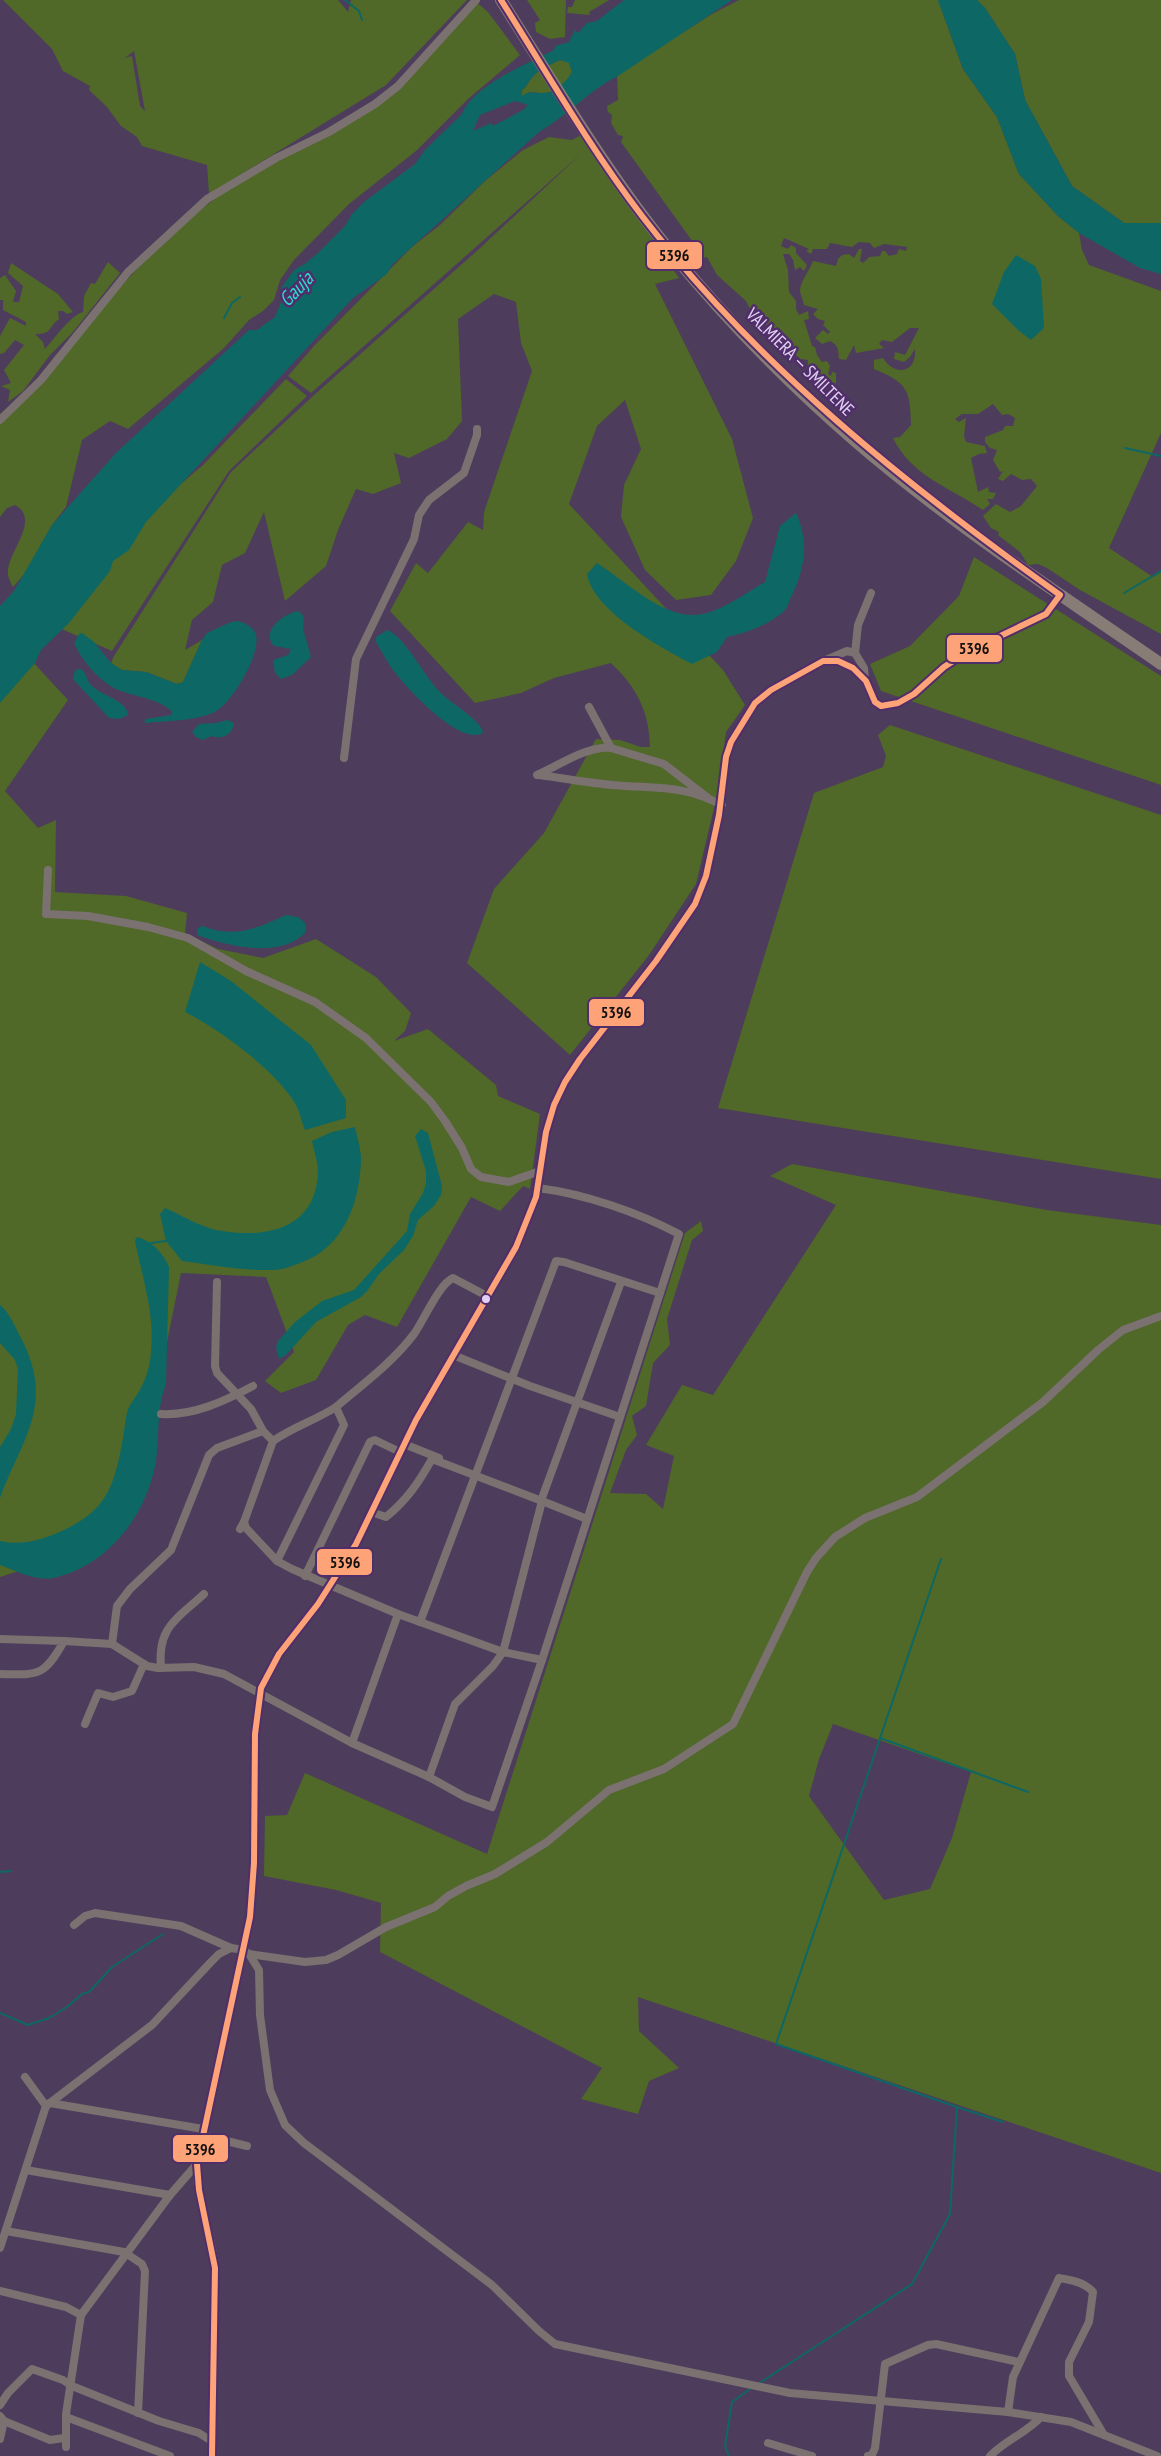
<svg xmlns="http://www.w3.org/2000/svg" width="1161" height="2456" font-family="'PT Sans Narrow',sans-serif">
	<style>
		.green { fill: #506828; fill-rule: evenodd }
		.water { fill: #0d6865; fill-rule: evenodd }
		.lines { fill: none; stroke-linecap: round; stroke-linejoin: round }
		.stream { stroke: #0d6865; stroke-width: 2 }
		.minor { stroke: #7a7170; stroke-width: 8 }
		.primary { stroke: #887c76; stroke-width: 12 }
		.bus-1-casing { stroke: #502e6a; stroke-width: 10 }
		.bus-1 { stroke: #fea277; stroke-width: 6 }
		.bus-dot { fill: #e2d0f4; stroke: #502e6a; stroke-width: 2 }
		.labels { text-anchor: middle; stroke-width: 5; stroke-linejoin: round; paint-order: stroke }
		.street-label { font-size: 18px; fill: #e2d0f4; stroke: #502e6a }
		.water-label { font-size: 20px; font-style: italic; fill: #2cdbd0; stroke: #502e6a }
		.line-badge { stroke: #502e6a; stroke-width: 2 }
		.pale-badge-label { font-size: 16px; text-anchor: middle; font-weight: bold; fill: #111 }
	</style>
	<rect width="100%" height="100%" fill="#4e3c5c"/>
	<g class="green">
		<path d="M3 0H338L348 12 351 0H467L386 85 209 194 207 165 142 146 137 137 121 126 107 107 89 90 90 86 63 71 52 49ZM134 51 145 111 140 106 132 56 125 58Z"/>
		<path d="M474 0 488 12 520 55 468 99 416 151 349 204 294 260 280 280 274 300 263 311 249 320 224 348 128 429 110 421 82 440 66 507 52 525 25 573 13 587C11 583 8 578 8 574 6 553 42 520 15 505L7 508 0 517V414L32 386 55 356 142 264 198 212 227 189 370 104 392 87Z"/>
		<path d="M527 0H566L565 37 550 39 536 32 535 23 540 20Z"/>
		<path d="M575 0H609L589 12 590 15 567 13 568 7H572Z"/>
		<path d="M739 0H938L963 69 997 117 1019 174 1058 216 1079 233 1082 250 1089 265 1161 291V433L1109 548 1153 577 1161 572V634L1080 590 1047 568 1038 564 1028 565 1020 552 998 535 999 532 991 528 983 516 996 504 1010 512 1021 506 1037 486 1031 479 1022 480 1011 474 1003 481 998 479 1003 471 1000 472 993 460 997 450 990 448 985 442V437L1003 430 1005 426H1013L1015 418 1008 414 1002 415 993 404 978 414H962L955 419 959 422 966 418 964 436 966 442 985 446 987 453 979 454 971 458 978 492 988 487 989 492 996 493 993 499H987L990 504 983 510C951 488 911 476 893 438L900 437 911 425C910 390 908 383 874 369V360L883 358C894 376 917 374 915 349L910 357 904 362 894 359 895 352 905 355 919 328H910L892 342 882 340 879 344 884 348 856 353 854 345 846 360 839 359C838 349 839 346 830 341L822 344 815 338 823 330 828 334 830 332 823 325 825 321 818 319 813 314 818 309 804 305C803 300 800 294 800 290 801 280 810 270 813 261L836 266 838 259 842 255 849 254 854 258 859 249H862L860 261 863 263 869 257 880 256 882 251H885L889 256 897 254 899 249 906 251 907 247 884 244 874 248 870 243 859 242 852 247 830 243 827 249H813L811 254 806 251 809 249 784 238 781 246 788 249 791 245 796 248V253L807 265 804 271 800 267 795 270 793 260 789 254H783L788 270 789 292 796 301V309L799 315 808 311 809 319 804 320 812 346 815 347 817 355 822 362 827 361 830 366 828 374 831 376 832 372 836 373V383L831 384 826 382 825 377 821 378 808 368V360L800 359 771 329 752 313 746 301 717 275 707 257 702 258 697 253 695 245 621 142 623 136 618 135 611 123 612 115 608 112 607 106 618 100 617 74 712 14Z"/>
		<path d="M977 0H1161V223H1124L1072 186 1025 100 1015 54 985 8Z"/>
		<path d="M560 60 569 62 572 72C567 81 557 92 545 93 536 94 530 89 522 97V90C527 87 527 83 531 79 537 70 551 64 560 60Z"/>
		<path d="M581 135 679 278 655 284 732 439 753 518 736 561 711 595 676 600 645 570 621 517 624 485 641 449 625 400 597 426 569 504 723 670 745 705 726 732 718 791 696 884 649 955 570 1055 467 963 494 889 544 833 596 739 620 740 641 747H650C649 711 637 688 611 663L554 678 521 693 475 703 390 611 416 563 428 573 468 522 483 530 484 512 532 371 521 343 516 302 494 294 458 319 462 421 447 439 409 458 394 453 401 483 373 494 356 489 338 530 326 566 285 601 264 512 245 553 222 565 213 602 192 620 185 650 202 640 183 682 177 684 146 672 122 670 111 663 114 656 231 472 313 396 479 249 582 153 311 393 288 376 314 346 413 246 440 225 485 181 523 150 549 137 572 140Z"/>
		<path d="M108 262 120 273 73 332 50 355 23 391 8 402 10 390 1 386 11 383 4 370 24 345 15 340 4 353 0 354V336L10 318 26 326V322L3 310V300H0V278L5 275 16 291 13 302H19L23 286 8 273 11 263 58 294 73 312 67 314 63 311H58L59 319C47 328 53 334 35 334L43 342 45 349C53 340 72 314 83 312L84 296 91 283 95 284Z"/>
		<path d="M286 379 307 396 229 471 112 651 57 627 163 499 203 465Z"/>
		<path d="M974 557 1161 676V785L881 691 870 664 910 646 959 596Z"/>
		<path d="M31 660 68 700 5 791 38 828 56 820 55 892 126 896 187 913 185 933 218 949 263 958 316 939 376 977 411 1013 405 1031 394 1041 428 1029 496 1085 498 1096 540 1114 530 1189 523 1186 500 1211 471 1197 397 1327 365 1315 348 1325 316 1380 281 1393 265 1381 294 1352 266 1277 181 1273 142 1465 86 1550 0 1577V695Z"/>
		<path d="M890 725 1161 815V1179L718 1108 814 793 883 767 886 756 878 735Z"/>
		<path d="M792 1164 1047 1210 1161 1225V2173L638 1997 639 2031 679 2068 649 2081 638 2114 581 2099 602 2068 380 1952 381 1903 336 1890 264 1876 265 1816 287 1815 305 1773 487 1854 685 1233 701 1221 703 1231 692 1240 667 1319 670 1345 653 1363 646 1406 632 1416 637 1435 626 1450 610 1493 646 1494 663 1509 674 1456 646 1445 682 1385 713 1395 836 1205 770 1176ZM833 1724 971 1772 952 1838 930 1889 884 1900 809 1796 819 1759Z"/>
	</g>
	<g class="water">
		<path d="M624 0H732L618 76C588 91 567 116 539 132L392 265 387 274 353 298 146 522 129 550 113 561 110 571 69 623 41 650 35 663 0 703V606L14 591 52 525 116 453 249 330H257L275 317 282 300V287L294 270 306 263 319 252 345 226 352 214 364 202 415 164 425 150 462 114C474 85 527 64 554 50L555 46 569 42 575 30 578 33 587 23 597 21ZM560 60 569 63 572 72C567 81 556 92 545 93 536 94 530 89 522 96V90C527 87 527 83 531 79 537 70 551 64 560 60ZM515 101 528 105 523 110 493 126 491 123 473 131 480 115Z"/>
		<path d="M938 0H977L985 8 1015 54 1025 100 1072 186 1124 223H1161V274L1140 268 1079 233 1058 216 1019 174 997 117 963 69Z"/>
		<path d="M1016 255 1035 266 1041 279 1044 328 1031 340 1018 330 992 304 1004 272Z"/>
		<path d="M796 513C809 541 805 570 791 597 789 603 786 610 782 613 766 626 746 633 727 637L717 652 692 664C660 647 593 611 587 574L597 563C627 582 666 622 703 614 723 610 748 592 765 582L780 526Z"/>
		<path d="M299 611 304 617 303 629 311 657 292 675 281 679 275 673 273 660 288 655 291 649 274 646C260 631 284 613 299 611Z"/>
		<path d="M239 621C246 624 254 627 256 635 261 655 231 705 213 713 192 721 167 721 144 723L146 719 172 715V712C162 700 138 697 124 692 103 686 83 663 74 643L79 634 82 633 94 642 111 663 122 670 146 672 177 684 183 682 202 640 207 633 231 622Z"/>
		<path d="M387 630C406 637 425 679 442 694 452 704 482 721 483 733 460 746 410 691 396 674 388 664 382 652 376 642V637Z"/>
		<path d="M81 669C87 673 86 680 91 685 101 696 127 700 128 715L119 719 109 718 73 679 75 670Z"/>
		<path d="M227 720 234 723C233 735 221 740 211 736L203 740 196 737 192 732 199 724 216 723Z"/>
		<path d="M286 915 298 917 305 923V933C280 959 227 946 197 935L198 928 203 926C234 939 258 928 286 915Z"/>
		<path d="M200 962 231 981 311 1045 346 1100V1118L305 1130C301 1120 299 1108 293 1100 272 1068 219 1029 185 1012Z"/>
		<path d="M355 1127C357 1137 361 1149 361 1159 360 1202 344 1248 300 1263 292 1266 283 1270 274 1270 243 1271 213 1265 182 1261L166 1241 160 1214 165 1208C181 1215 199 1226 216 1230 263 1239 316 1231 318 1172 318 1162 314 1150 312 1141L332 1132Z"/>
		<path d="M421 1129 428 1133 442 1186 441 1195 434 1206 418 1220 413 1236 404 1250 379 1274 368 1290 361 1297 316 1322 286 1355 279 1359 276 1347 278 1341 295 1322 322 1301 354 1290 407 1231 410 1214 423 1193 426 1183V1171L415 1136Z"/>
		<path d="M137 1237C152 1241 163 1253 169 1267L166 1384C156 1409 160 1434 156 1461 147 1514 109 1566 53 1578 35 1581 16 1571 0 1565V1541C22 1546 41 1540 62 1531 108 1509 114 1487 123 1438 125 1428 125 1416 129 1407 131 1403 134 1399 137 1395 145 1382 150 1368 151 1352 155 1312 142 1278 135 1240Z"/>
		<path d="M0 1305C10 1313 16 1329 22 1340 55 1405 22 1439 0 1498V1447L11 1429 16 1414 18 1369 15 1360 0 1343Z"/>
	</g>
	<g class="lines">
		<g class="stream">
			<path d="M345 0 359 11 362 20"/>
			<path d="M224 318 232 303 240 297"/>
			<path d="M1125 448 1161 456"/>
			<path d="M1124 593 1161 571"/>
			<path d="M151 1243 166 1241"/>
			<path d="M880 1738 1028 1792"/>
			<path d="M0 1872 11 1871"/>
			<path d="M0 2013 28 2025 49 2018 67 2007 82 1994 89 1992 112 1967 163 1934"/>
			<path d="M957 2107 1003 2122"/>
			<path d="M758 2384 912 2284 950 2214 957 2107 776 2044 941 1559"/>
			<path d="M729 2456 725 2446 732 2402 750 2389"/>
		</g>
		<g class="minor">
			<path d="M0 420 41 380 128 272 207 199 276 158 329 132 375 104 398 86 476 0"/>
			<path d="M855 653 858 625 871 593"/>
			<path d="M826 660 847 651 855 653 864 668 865 679"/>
			<path d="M589 707 611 748"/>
			<path d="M344 758 356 659 414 539 419 515 429 500 464 473 477 435V429"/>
			<path d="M537 775C560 765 586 746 611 748L664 764 708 798"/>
			<path d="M539 775C563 778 588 783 613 785 657 789 680 784 722 805"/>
			<path d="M48 870 46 914 88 916 148 927 188 938 246 971 315 1002 366 1038 431 1102 445 1121 462 1148 471 1169 481 1177 509 1182 540 1171"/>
			<path d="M538 1188C585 1194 637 1212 679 1234L542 1660"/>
			<path d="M217 1282 215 1366 217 1373 251 1409 263 1431"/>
			<path d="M453 1355 530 1386 620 1417"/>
			<path d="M336 1407C363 1384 393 1362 414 1334 424 1320 439 1284 453 1278L487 1296"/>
			<path d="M161 1414C193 1416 225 1401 253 1386"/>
			<path d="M273 1441C293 1427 316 1420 336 1407L344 1425 277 1561"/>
			<path d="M404 1444 439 1458"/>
			<path d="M587 1519 542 1501V1498L621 1282"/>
			<path d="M240 1529 244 1522 246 1528 277 1561 292 1569 398 1614 352 1743"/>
			<path d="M305 1576 370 1442 375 1440 400 1452"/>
			<path d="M398 1614 503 1652 493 1666 455 1704 429 1777"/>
			<path d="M420 1622 556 1261 564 1262 660 1293"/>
			<path d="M0 1639 64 1641C44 1677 38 1675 0 1674"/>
			<path d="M64 1641 112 1644 147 1666 158 1668 194 1667 224 1674 352 1743 429 1777 465 1797 492 1807 542 1660 503 1652 542 1501 432 1459C419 1482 407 1500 386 1517L371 1512"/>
			<path d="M112 1644 117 1606 130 1589 171 1550 209 1455 217 1448 263 1431 273 1441 244 1522"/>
			<path d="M161 1668C157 1627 177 1619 204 1594"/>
			<path d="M85 1724 98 1693 113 1697 132 1691 144 1664"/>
			<path d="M74 1925 85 1916 95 1913 181 1926 231 1948 244 1950 249 1954 305 1962 326 1960 338 1955 386 1927 435 1907 448 1896 466 1886 495 1874 547 1842 609 1790 664 1769 733 1724 807 1572 816 1558 835 1537 865 1518 917 1497 1043 1402 1098 1350 1123 1330 1161 1316"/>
			<path d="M249 1954 259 1970 260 2015 270 2090 285 2125 304 2143 492 2285 539 2331 555 2344 790 2393 1008 2412 1071 2422 1157 2456"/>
			<path d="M25 2077 46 2106"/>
			<path d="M50 2103 203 2129"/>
			<path d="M202 2135 247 2146"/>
			<path d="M26 2170 170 2195"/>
			<path d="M6 2231 124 2252 142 2264 145 2271 138 2413"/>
			<path d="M0 2248 46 2106 152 2025 210 1963 219 1954 231 1948"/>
			<path d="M0 2291 66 2307 81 2315"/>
			<path d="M0 2405 8 2393 32 2369 63 2380 72 2386 159 2421 199 2433 213 2442"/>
			<path d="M1008 2412 1013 2377 1059 2278C1071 2280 1084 2282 1093 2292L1089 2322 1069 2362V2376L1104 2435"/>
			<path d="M0 2416 4 2421 0 2439"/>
			<path d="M66 2417 170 2456"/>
			<path d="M4 2421 50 2440 64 2438"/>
			<path d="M768 2443 812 2456"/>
			<path d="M66 2447V2414L81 2315 170 2195 197 2164"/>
			<path d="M212 2456 215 2268C212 2232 195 2200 197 2164L250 1917 254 1863 255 1734 261 1688 279 1654 318 1604 356 1544 416 1420 516 1247 536 1197 546 1132 554 1105 565 1082 580 1059 656 961 695 904 706 876 719 815 726 757 731 742 755 703 771 690 823 661H838L853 668 866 681 875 702 881 706 898 703 914 694 944 667 967 652 1046 614 1060 595"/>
			<path d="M868 2456 872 2455 875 2448 885 2364 928 2345 936 2344 1019 2362"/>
			<path d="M990 2456C1006 2440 1026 2433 1041 2417"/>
		</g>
		<path class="primary" d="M501 0C555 85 607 174 671 252 726 319 788 383 854 440 950 523 1057 592 1161 664"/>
		<g class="bus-1-casing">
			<path id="bus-1" d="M212 2456 215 2268 199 2190 197 2164 250 1917 254 1863 255 1734 261 1688 279 1654 318 1604 356 1544 416 1420 516 1247 536 1197 546 1132 554 1105 565 1082 580 1059 656 961 695 904 706 876 719 815 726 757 731 742 755 703 771 690 823 661H838L853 668 866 681 875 702 881 706 898 703 914 694 944 667 967 652 1046 614 1060 595C906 485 758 367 642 216 590 148 547 73 501 0"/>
		</g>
		<use href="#bus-1" class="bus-1"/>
	</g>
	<circle class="bus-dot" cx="486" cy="1299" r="5"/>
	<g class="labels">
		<g class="street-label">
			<text transform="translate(800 362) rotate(45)" y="6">VALMIERA — SMILTENE</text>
		</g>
		<g class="water-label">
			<text transform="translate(296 289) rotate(-46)" y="7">Gauja</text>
		</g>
	</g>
	<g class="line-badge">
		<rect x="646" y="241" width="57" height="29" rx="6" fill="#fea277"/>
		<rect x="946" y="634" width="57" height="29" rx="6" fill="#fea277"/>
		<rect x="588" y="998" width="57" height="29" rx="6" fill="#fea277"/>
		<rect x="316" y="1548" width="57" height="28" rx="6" fill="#fea277"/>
		<rect x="172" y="2134" width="57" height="29" rx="6" fill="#fea277"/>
	</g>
	<g class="pale-badge-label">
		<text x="674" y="261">5396</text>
		<text x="974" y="654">5396</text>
		<text x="616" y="1018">5396</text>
		<text x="345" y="1568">5396</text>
		<text x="200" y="2155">5396</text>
	</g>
</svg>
